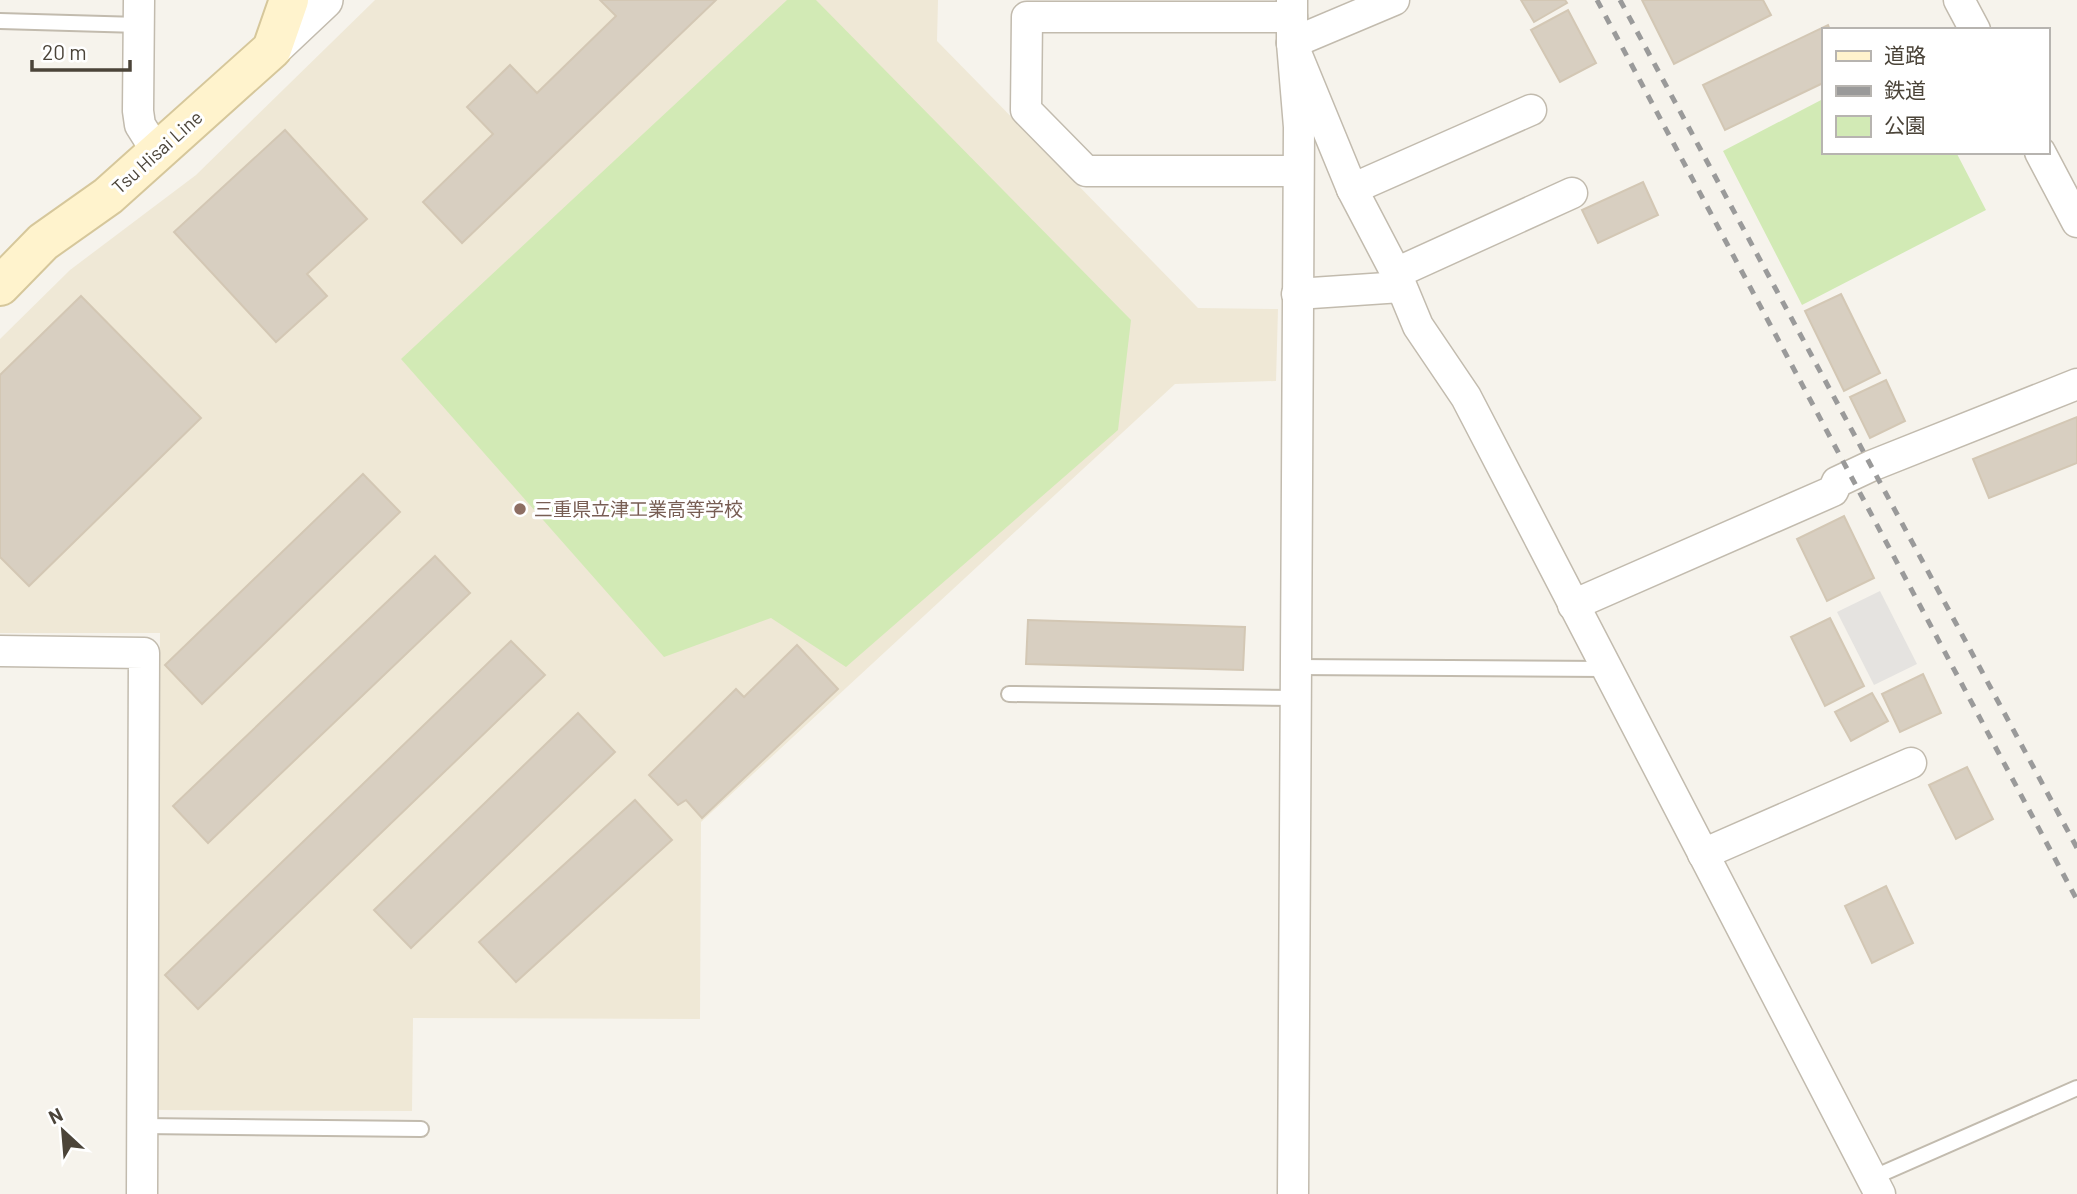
<svg xmlns="http://www.w3.org/2000/svg" width="2077" height="1194" font-family="Barlow,'Noto Sans JP',sans-serif">
	<style>
		.education { fill: #efe8d6 }
		.green { fill: #d2eab5 }
		.parking { fill: #e5e3e0 }
		.building { fill: #d8cfc1; stroke: #d3c7b4; stroke-width: 2 }
		.lines { fill: none; stroke-linecap: round; stroke-linejoin: round }
		.service-casing { stroke: #c2bbae; stroke-width: 18 }
		.minor-casing { stroke: #c2bbae; stroke-width: 33 }
		.tertiary-casing { stroke: #c2bbae; stroke-width: 40 }
		.secondary-casing { stroke: #d6c79b; stroke-width: 42 }
		.service { stroke: #fff; stroke-width: 14 }
		.minor { stroke: #fff; stroke-width: 30 }
		.tertiary { stroke: #fff; stroke-width: 37 }
		.secondary { stroke: #fff3cd; stroke-width: 38 }
		.rail { stroke: #9a9a9a; stroke-width: 5; stroke-dasharray: 9 9; stroke-linecap: butt }
		.education-dot { fill: #8d6e63; stroke: #fff; stroke-width: 2.5 }
		.labels { text-anchor: middle; stroke-width: 6; stroke-linejoin: round; paint-order: stroke }
		.street-label { font-size: 19px; fill: #4b4439; stroke: #fff }
		.education-label { font-size: 19px; fill: #785e54; stroke: #fff; text-anchor: start }
	</style>
	<rect width="100%" height="100%" fill="#f6f3ec"/>
	<path class="education" d="M375 0H938L937 41 1198 308 1278 309 1276 381 1175 384 701 822 700 1019 413 1018 412 1111 157 1110 160 633H0V339L70 270 196 175Z"/>
	<g class="green">
		<path d="M787 0H816L1131 320 1118 430 846 667 771 618 664 657 401 359Z"/>
		<path d="M1823 99V152H1956L1986 210 1802 305 1723 151Z"/>
	</g>
	<path class="parking" d="M1880 591 1917 664 1874 685 1837 612Z"/>
	<g class="building">
		<path d="M600 0H716L462 243 423 202 493 134 467 107 510 65 537 93 616 16Z"/>
		<path d="M1521 0H1565L1567 3 1534 22Z"/>
		<path d="M1642 0H1763L1771 15 1674 64Z"/>
		<path d="M1568 10 1596 63 1560 82 1531 30Z"/>
		<path d="M1828 25 1830 30H1823V83L1725 130 1703 85Z"/>
		<path d="M285 130 367 219 307 274 327 296 276 342 174 232Z"/>
		<path d="M1643 182 1658 215 1598 243 1582 210Z"/>
		<path d="M1841 294 1880 373 1844 391 1805 311Z"/>
		<path d="M81 296 201 418 29 586 0 557V375Z"/>
		<path d="M1886 380 1905 421 1870 438 1850 397Z"/>
		<path d="M2077 417V463L1989 498 1973 459Z"/>
		<path d="M363 474 400 512 202 704 165 665Z"/>
		<path d="M1844 516 1874 578 1827 601 1797 539Z"/>
		<path d="M435 556 470 593 208 843 173 806Z"/>
		<path d="M1830 618 1864 686 1825 706 1791 637Z"/>
		<path d="M1028 620 1245 627 1243 670 1026 664Z"/>
		<path d="M511 641 545 675 198 1009 165 975Z"/>
		<path d="M797 645 838 689 702 818 686 800 678 805 649 775 736 689 744 697Z"/>
		<path d="M1923 674 1941 713 1900 732 1882 694Z"/>
		<path d="M1872 693 1888 721 1851 741 1835 712Z"/>
		<path d="M578 713 615 752 411 948 374 910Z"/>
		<path d="M1967 767 1993 819 1956 839 1929 785Z"/>
		<path d="M635 800 672 840 516 982 479 942Z"/>
		<path d="M1886 886 1913 943 1872 963 1845 906Z"/>
	</g>
	<g class="lines">
		<g class="service-casing">
			<g id="service">
				<path d="M0 21 139 25"/>
				<path d="M1296 667 1606 669"/>
				<path d="M1009 694 1296 698"/>
				<path d="M142 1126 421 1129"/>
				<path d="M1872 1178 2077 1088"/>
			</g>
		</g>
		<g class="minor-casing">
			<g id="minor">
				<path d="M139 0 138 111 140 125 157 152"/>
				<path d="M1292 0V43L1299 127 1293 1194"/>
				<path d="M1959 0 1975 30"/>
				<path d="M1292 17H1027L1026 110 1086 171H1298"/>
				<path d="M1292 43 1352 189 1396 273 1418 326 1466 397 1880 1194"/>
				<path d="M1292 43 1394 0"/>
				<path d="M2040 152 2077 222"/>
				<path d="M1352 189 1531 110"/>
				<path d="M1396 273 1572 193"/>
				<path d="M1297 294 1401 287"/>
				<path d="M1573 605 1833 491 1837 482 1871 466 2077 384"/>
				<path d="M0 651 144 653 142 1194"/>
				<path d="M1703 854 1911 763"/>
			</g>
		</g>
		<g class="tertiary-casing">
			<path id="tertiary" d="M272 49 324 0"/>
		</g>
		<g class="secondary-casing">
			<path id="secondary" d="M0 286 43 242 108 196 272 49 289 0"/>
		</g>
		<use href="#service" class="service"/>
		<use href="#minor" class="minor"/>
		<use href="#tertiary" class="tertiary"/>
		<use href="#secondary" class="secondary"/>
		<g class="rail">
			<path d="M1597 0 2077 900"/>
			<path d="M1620 0 2077 848"/>
		</g>
	</g>
	<circle class="education-dot" cx="520" cy="509" r="7"/>
	<g class="labels">
		<g class="street-label">
			<text transform="translate(157 152) rotate(-42)" y="7">Tsu Hisai Line</text>
		</g>
		<g class="education-label">
			<text x="534" y="516">三重県立津工業高等学校</text>
		</g>
	</g>
	<rect x="1822" y="28" width="228" height="126" fill="#ffffff" stroke="#b7b4b0" stroke-width="2"/>
	<rect x="1836" y="51" width="35" height="10" fill="#fff3cd" stroke="#b7b4b0" stroke-width="2"/>
	<text x="1884" y="63" font-size="21" fill="#4b4439">道路</text>
	<rect x="1836" y="86" width="35" height="10" fill="#9a9a9a" stroke="#b7b4b0" stroke-width="2"/>
	<text x="1884" y="98" font-size="21" fill="#4b4439">鉄道</text>
	<rect x="1836" y="116" width="35" height="21" fill="#d2eab5" stroke="#b7b4b0" stroke-width="2"/>
	<text x="1884" y="133" font-size="21" fill="#4b4439">公園</text>
	<g transform="translate(63 1131) rotate(334)" stroke="#ffffff" stroke-width="5" paint-order="stroke">
	<path d="M0-5L12 26L0 18L-12 26Z" fill="#4b4439"/>
	<text y="-10" font-size="19" font-weight="bold" text-anchor="middle" fill="#4b4439">N</text>
	</g>
	<path d="M32 60v10h98v-10" fill="none" stroke="#4b4439" stroke-width="3.5"/>
	<text x="42" y="60" font-size="21" fill="#4b4439" stroke="#ffffff" stroke-width="5" paint-order="stroke">20 m</text>
</svg>
